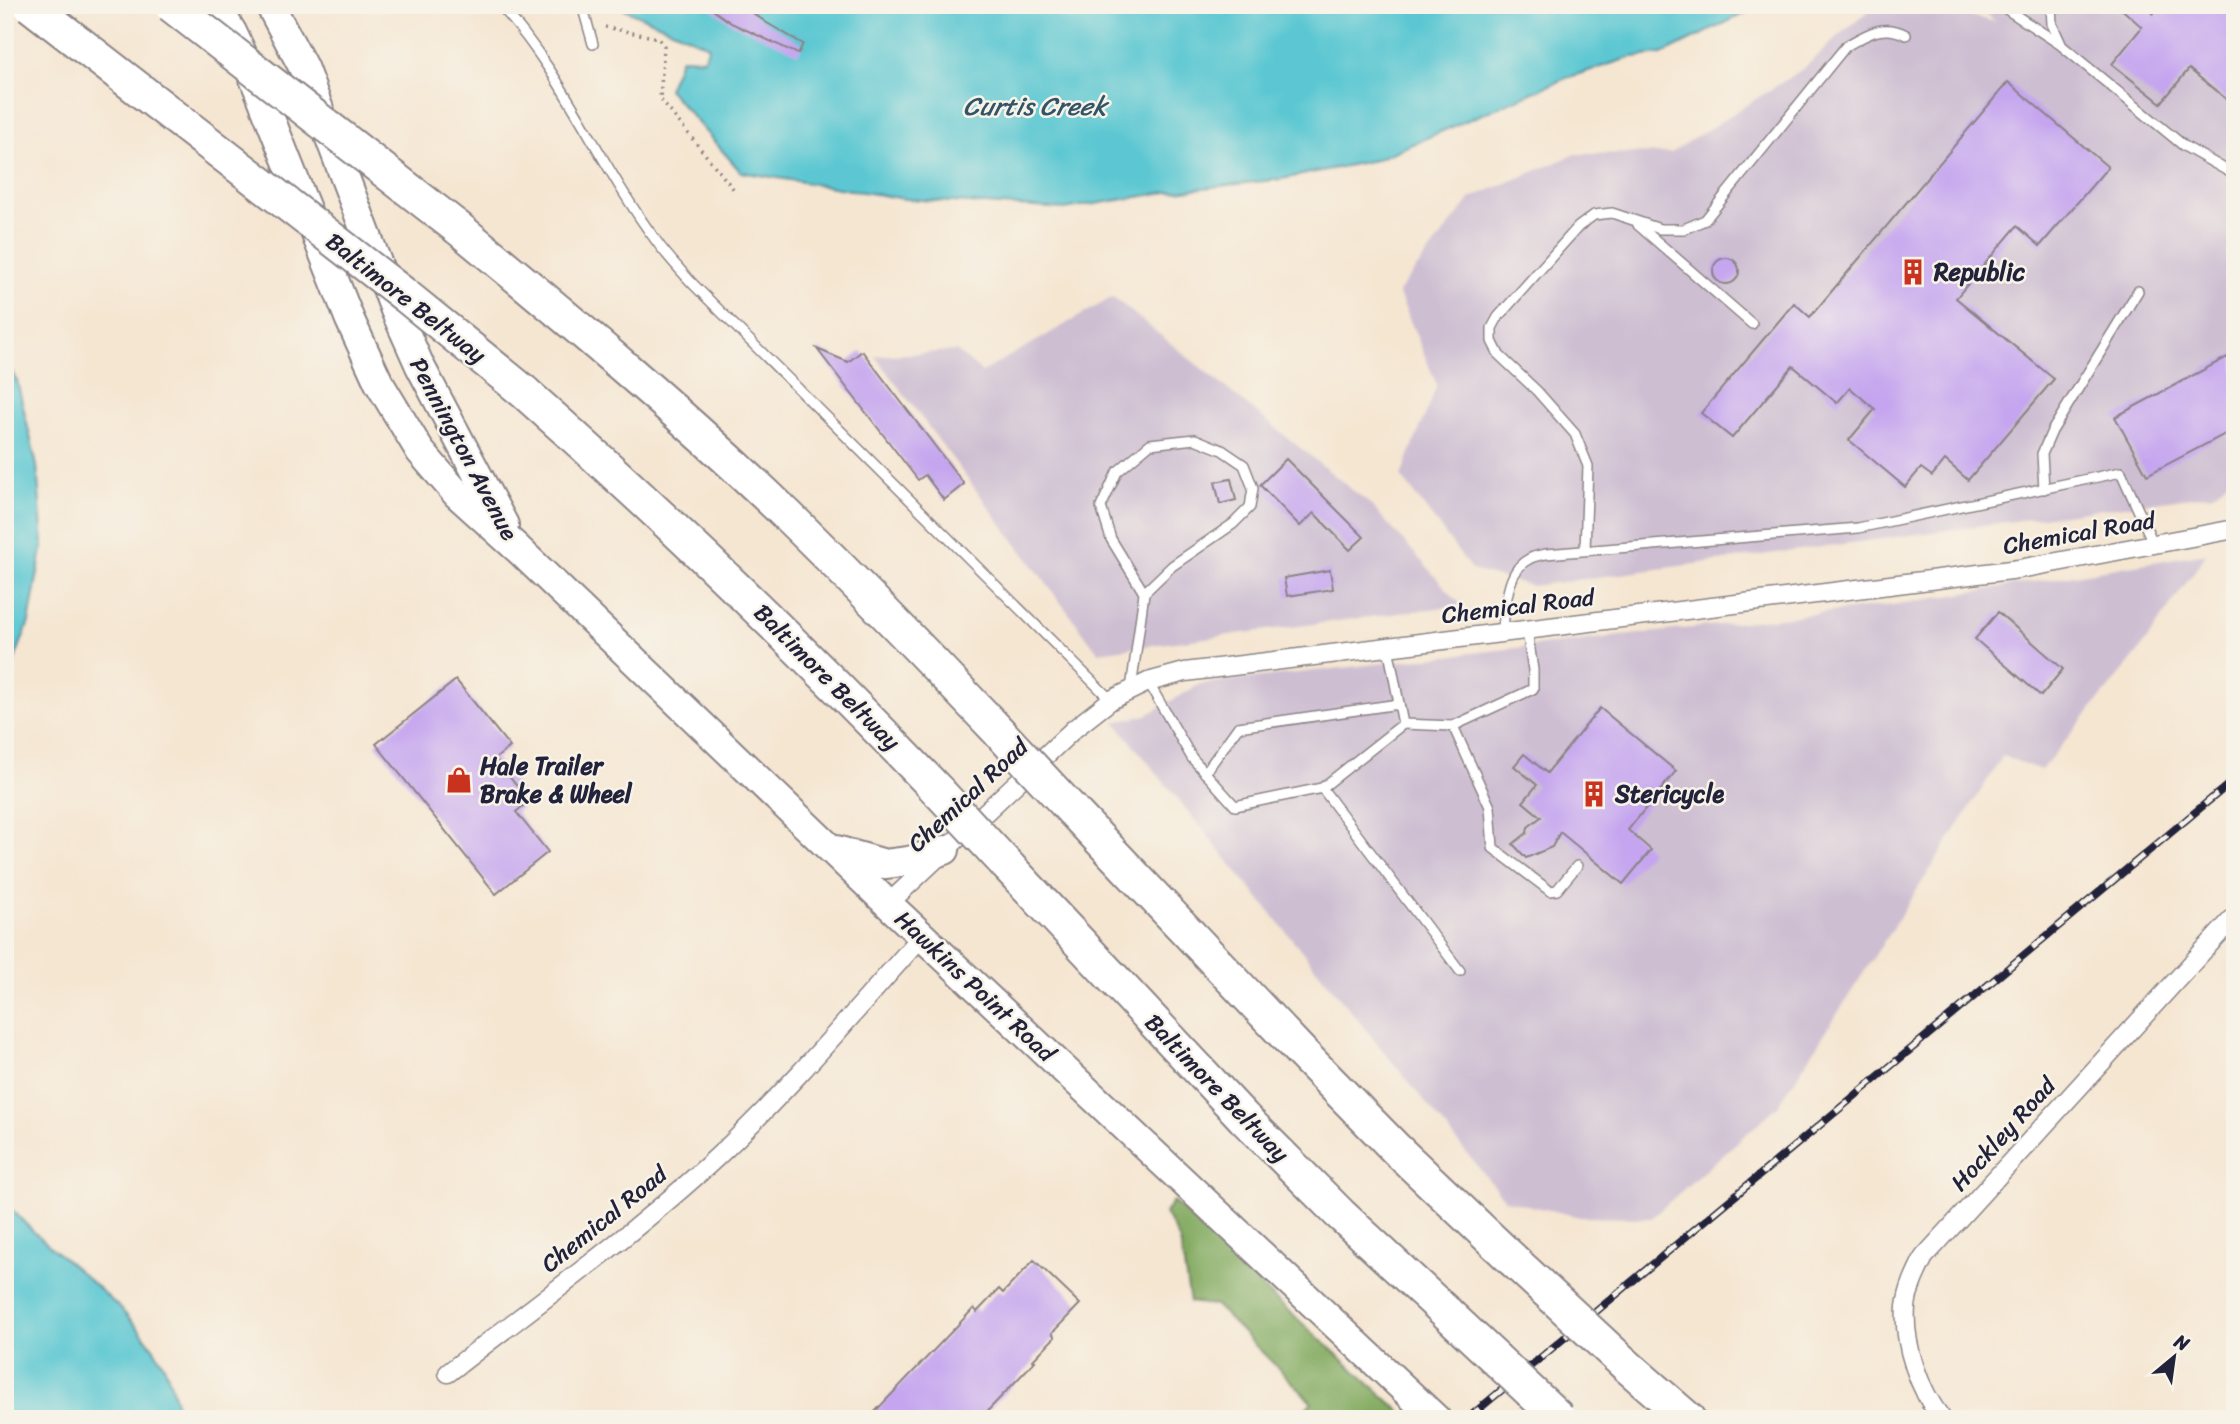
<svg xmlns="http://www.w3.org/2000/svg" width="2240" height="1424" font-family="Sriracha,sans-serif">
	<style>
		.industrial { fill: #cdbed2 }
		.forest { fill: #82aa60; stroke: #52664e; stroke-width: 2 }
		.water { fill: #5bc7d2; stroke: #3e7486; stroke-width: 2 }
		.building { fill: #c5a5ef }
		.lines { fill: none; stroke-linecap: round; stroke-linejoin: round }
		.lane-casing { stroke: #8c8486; stroke-width: 12 }
		.street-casing { stroke: #8c8486; stroke-width: 21 }
		.primary-casing { stroke: #8c8486; stroke-width: 32 }
		.highway-casing { stroke: #8c8486; stroke-width: 37 }
		.path { stroke: #8c8486; stroke-width: 3.5; stroke-dasharray: 2 5; stroke-linecap: butt }
		.lane { stroke: #fff; stroke-width: 9 }
		.street { stroke: #fff; stroke-width: 18 }
		.primary { stroke: #fff; stroke-width: 28 }
		.highway { stroke: #fff; stroke-width: 33 }
		.rail-casing { stroke: #22223b; stroke-width: 8 }
		.rail { stroke: #f7f3e8; stroke-width: 5; stroke-dasharray: 16; stroke-linecap: butt }
		.highway-bridge-casing { stroke: #8c8486; stroke-width: 37; stroke-linecap: butt }
		.highway-bridge { stroke: #fff; stroke-width: 33 }
		.labels { text-anchor: middle; stroke-width: 5; stroke-linejoin: round; paint-order: stroke }
		.poi-label { font-size: 24px; font-weight: bold; fill: #22223b; stroke: #f7f3e8; text-anchor: start }
		.street-label { font-size: 24px; fill: #22223b; stroke: #f7f3e8 }
		.water-label { font-size: 26px; font-style: italic; fill: #335468; stroke: #f7f3e8 }
	</style>
	<rect width="100%" height="100%" fill="#f7f3e8"/>
	<filter id="ink" filterUnits="userSpaceOnUse"><feTurbulence type="fractalNoise" baseFrequency=".0143" numOctaves="2"/><feDisplacementMap in="SourceGraphic" scale="14" xChannelSelector="R" yChannelSelector="G"/><feConvolveMatrix kernelMatrix="1 2 1 2 8 2 1 2 1" color-interpolation-filters="sRGB"/></filter>
	<filter id="wash" filterUnits="userSpaceOnUse"><feTurbulence type="fractalNoise" baseFrequency=".00686" numOctaves="4" result="noise"/><feDisplacementMap in="SourceGraphic" scale="28" xChannelSelector="R" yChannelSelector="G"/><feGaussianBlur stdDeviation="1.57" result="paint"/><feColorMatrix in="noise" values="0 0 0 0 0 0 0 0 0 0 0 0 0 0 0 0 0 1.4 0 .05"/><feComposite in="paint" operator="in"/></filter>
	<g filter="url(#wash)">
		<rect width="100%" height="100%" fill="#f5e6d2"/>
		<g class="industrial">
			<path d="M1876 5H1927L1995 22 1975 5H2235V473L2214 494 1532 586 1472 570 1401 476 1437 385 1398 292 1471 198 1576 154 1671 153 1803 69 1843 32Z"/>
			<path d="M1113 297 1371 505 1461 605 1098 652 875 356 956 351 982 372Z"/>
			<path d="M2207 553 2137 654 2041 770 2003 756 1778 1106 1651 1218 1580 1217 1505 1200 1115 722 1147 715 1200 684 1893 605Z"/>
		</g>
		<path class="forest" d="M1173 1201 1264 1289 1409 1419H1296L1312 1402 1216 1306 1190 1302 1180 1241 1165 1213Z"/>
		<g class="water">
			<path d="M615 5H1761L1663 54 1632 57 1566 78 1375 160 1282 179 1168 192 1064 209 905 199 741 172 668 89 681 58 704 59 709 46Z"/>
			<path d="M5 361 17 381 37 466 43 544 29 622 5 685Z"/>
			<path d="M5 1202C54 1259 124 1296 162 1362 171 1378 175 1401 180 1419H5Z"/>
		</g>
		<g id="blocks">
			<g class="building">
				<path d="M706 5H749L753 13 767 23 803 44 798 54 731 23Z"/>
				<path d="M2117 5H2143L2153 14 2160 5H2235V106L2189 69 2161 103 2112 64 2142 27Z"/>
				<path d="M2008 82 2108 167 2040 246 2017 226 1956 298 2054 379 1968 480 1945 460 1932 476 1921 468 1905 487 1849 440 1875 409 1850 388 1837 403 1793 366 1732 438 1701 413 1794 303 1810 317Z"/>
				<circle cx="1726" cy="271" r="13"/>
				<path d="M817 349 848 362 862 351 964 484 944 500 925 475 918 480Z"/>
				<path d="M2235 353V429L2147 475 2115 417Z"/>
				<path d="M1286 459 1364 537 1350 550 1314 513 1300 526 1260 485Z"/>
				<path d="M1231 479 1236 500 1220 504 1215 482Z"/>
				<path d="M1330 570 1333 589 1287 596 1284 578Z"/>
				<path d="M1998 612 2063 669 2041 696 1975 639Z"/>
				<path d="M456 680 510 747 495 759 529 801 516 812 548 852 496 894 376 744Z"/>
				<path d="M1600 708 1676 771 1628 830 1651 850 1623 884 1560 832 1552 847 1526 858 1513 844 1527 833 1528 827 1541 817 1523 802 1537 785 1514 766 1524 754 1547 773Z"/>
				<path d="M1034 1260 1080 1304 1052 1333 1055 1337 1033 1360 1035 1361 980 1419H868L974 1308 977 1312 999 1289 1003 1293Z"/>
			</g>
		</g>
	</g>
	<g filter="url(#ink)">
		<use href="#blocks" fill-opacity="0" stroke="#8c8486" stroke-width="2"/>
		<g class="lines">
			<g class="lane-casing">
				<g id="lane">
					<path d="M500 5C565 76 600 166 657 242 668 257 680 270 692 283L1111 700"/>
					<path d="M582 5 593 44"/>
					<path d="M2000 5 2061 45"/>
					<path d="M2051 5 2052 24 2062 46 2184 146 2235 175"/>
					<path d="M1638 225 1752 324"/>
					<path d="M2044 489 2042 454 2052 431 2138 291"/>
					<path d="M1585 550 1588 466 1575 434 1537 391 1499 355 1492 341V328L1498 317 1578 227 1594 215 1612 213 1660 229H1684L1705 220 1846 46C1867 34 1884 23 1906 35"/>
					<path d="M1527 630 1533 670V689L1453 726 1490 807 1493 848 1550 891 1557 890 1577 866"/>
					<path d="M1502 633C1506 610 1505 571 1529 559 1534 556 1541 555 1546 554L1858 528 2121 472 2154 545"/>
					<path d="M1388 647 1403 724 1453 726"/>
					<path d="M1148 682 1192 758 1235 806 1322 788 1403 724"/>
					<path d="M1131 689 1144 593 1172 566 1233 524 1250 507 1253 488 1244 465 1222 450 1195 439 1150 444 1117 472 1101 507 1111 539 1144 593"/>
					<path d="M1205 773 1238 727 1399 704"/>
					<path d="M1322 788 1460 971"/>
				</g>
			</g>
			<g class="street-casing">
				<g id="street">
					<path d="M888 904 1074 729 1111 700 1148 682 1185 672 2019 569 2235 529"/>
					<path d="M448 1373C538 1303 633 1235 717 1157 790 1089 855 1011 922 936"/>
					<path d="M1942 1419C1919 1390 1903 1344 1906 1307 1908 1289 1916 1273 1924 1257L2235 916"/>
				</g>
			</g>
			<g class="primary-casing">
				<g id="primary">
					<path d="M215 5 232 32 256 83 350 320 379 383 420 451 457 494 518 549 888 904 1436 1419"/>
					<path d="M270 5 303 67 395 310 420 366 504 525"/>
					<path d="M836 850 885 864 909 861 945 850"/>
				</g>
			</g>
			<g class="highway-casing">
				<g id="highway">
					<path d="M458 228C570 320 681 413 786 514 859 585 930 659 1001 734"/>
					<path d="M523 391C668 519 806 653 940 793"/>
					<path d="M1071 809 1301 1052 1396 1149 1513 1260"/>
					<path d="M1008 866 1244 1118 1340 1214 1448 1314"/>
					<path d="M1626 1365 1688 1419"/>
				</g>
			</g>
			<path class="path" d="M605 27 658 38 664 46 660 99 735 191"/>
			<use href="#lane" class="lane"/>
			<use href="#street" class="street"/>
			<use href="#primary" class="primary"/>
			<use href="#highway" class="highway"/>
			<g class="rail-casing">
				<path id="rail" d="M1467 1419 2235 779"/>
			</g>
			<use href="#rail" class="rail"/>
			<g class="highway-bridge-casing">
				<g id="highway-bridge">
					<path d="M30 5 406 296 523 391"/>
					<path d="M171 5 458 228"/>
					<path d="M1001 734 1071 809"/>
					<path d="M940 793 1008 866"/>
					<path d="M1513 1260 1626 1365"/>
					<path d="M1448 1314 1560 1419"/>
				</g>
			</g>
			<use href="#highway-bridge" class="highway-bridge"/>
		</g>
	</g>
	<defs>
		<g id="building-bare" transform="scale(2.1)"><path d="M-4-6H4V6H1V3H-1V6H-4ZM-2.5-4.3h1.7v1.8h-1.7ZM.8-4.3h1.7v1.8H.8ZM-2.5-1h1.7V.8h-1.7ZM.8-1h1.7V.8H.8Z" fill="#c8321e" stroke="#f7f3e8" stroke-width="2.5" paint-order="stroke"/></g>
		<g id="shop-bare" transform="scale(2.1)"><path d="M-5-2.5h2.3a2.7 3.5 0 0 1 5.4 0H5L5.5 6h-11ZM-1.5-2.5h3a1.5 2.3 0 0 0-3 0Z" fill="#c8321e" stroke="#f7f3e8" stroke-width="2.5" paint-order="stroke"/></g>
	</defs>
	<g fill-rule="evenodd">
		<use href="#building-bare" x="1913" y="272"/>
		<use href="#shop-bare" x="459" y="780"/>
		<use href="#building-bare" x="1594" y="794"/>
	</g>
	<g class="labels">
		<g class="poi-label">
			<text x="1934" y="280">Republic</text>
			<text x="480" y="774">Hale Trailer<tspan x="480" dy="28">Brake &amp; Wheel</tspan></text>
			<text x="1615" y="802">Stericycle</text>
		</g>
		<g class="street-label">
			<text transform="translate(406 298) rotate(38)" y="8">Baltimore Beltway</text>
			<text transform="translate(464 449) rotate(62)" y="8">Pennington Avenue</text>
			<text transform="translate(2079 533) rotate(-10)" y="8">Chemical Road</text>
			<text transform="translate(1518 606) rotate(-7)" y="8">Chemical Road</text>
			<text transform="translate(827 677) rotate(45)" y="8">Baltimore Beltway</text>
			<text transform="translate(968 795) rotate(-43)" y="8">Chemical Road</text>
			<text transform="translate(975 986) rotate(43)" y="8">Hawkins Point Road</text>
			<text transform="translate(1217 1088) rotate(46)" y="8">Baltimore Beltway</text>
			<text transform="translate(2003 1134) rotate(-48)" y="8">Hockley Road</text>
			<text transform="translate(604 1219) rotate(-39)" y="8">Chemical Road</text>
		</g>
		<g class="water-label">
			<text x="1035" y="115">Curtis Creek</text>
		</g>
	</g>
	<rect width="2240" height="1424" fill="none" stroke="#f7f3e8" stroke-width="28"/>
	<g transform="translate(2174 1357) rotate(29)" stroke="#f7f3e8" stroke-width="5" paint-order="stroke">
	<path d="M0-5L12 26L0 18L-12 26Z" fill="#22223b"/>
	<text y="-10" font-size="19" font-weight="bold" text-anchor="middle" fill="#22223b">N</text>
	</g>
</svg>
